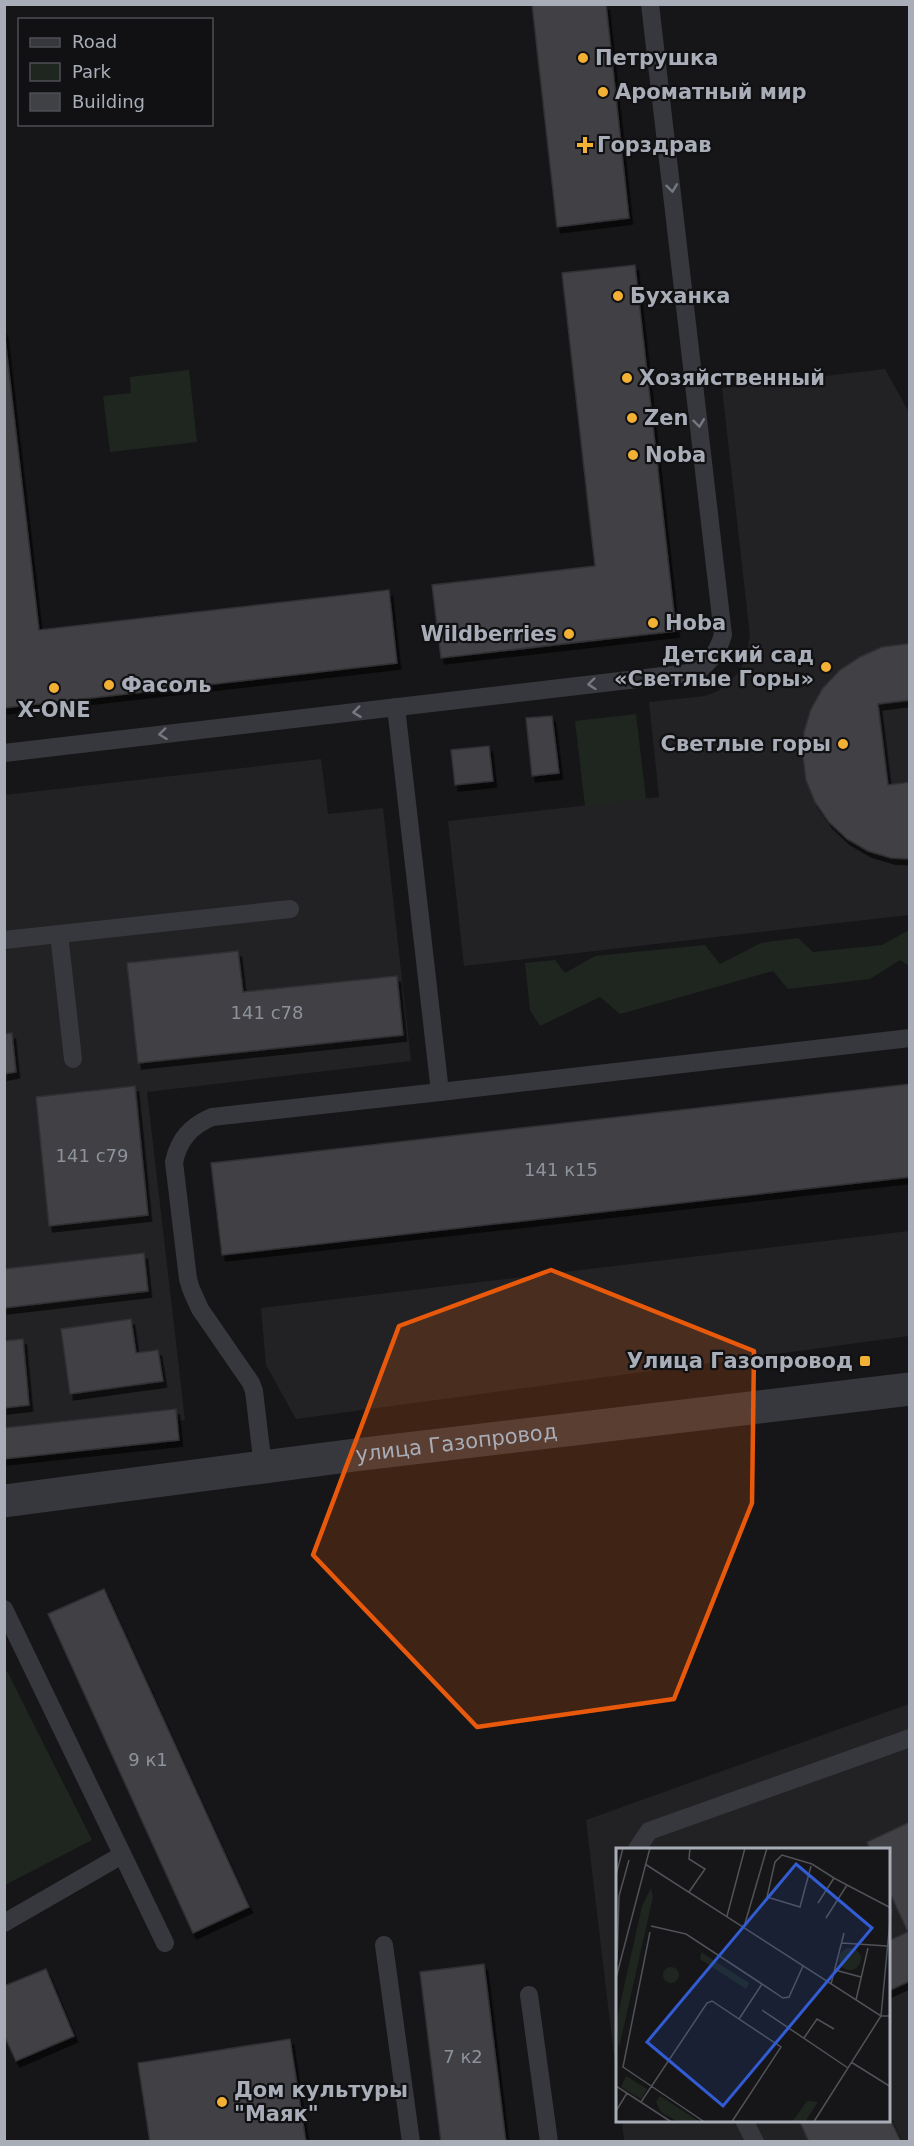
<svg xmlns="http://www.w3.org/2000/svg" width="914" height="2146" font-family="'DejaVu Sans',sans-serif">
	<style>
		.built { fill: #222225 }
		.green { fill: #1e261f }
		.building { fill: #404145; stroke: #303034; stroke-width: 1.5; filter: url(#shadow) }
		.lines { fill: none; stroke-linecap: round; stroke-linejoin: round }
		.service { stroke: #37383d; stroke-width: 18 }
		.tertiary { stroke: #37383d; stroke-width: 33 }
		.oneway { stroke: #757881 }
		.marked { fill: #e8590c; fill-opacity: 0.2; stroke: #e8590c; stroke-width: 4.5; stroke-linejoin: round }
		.poi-dot { fill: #f2b134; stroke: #111113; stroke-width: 2 }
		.labels { text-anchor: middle; stroke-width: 4.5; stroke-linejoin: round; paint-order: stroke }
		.number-label { font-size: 18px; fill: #8e929b }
		.poi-label { font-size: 21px; font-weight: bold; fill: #a8adb8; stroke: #111113; text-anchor: start }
		.street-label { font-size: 21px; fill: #a8adb8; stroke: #111113 }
		.inset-road { fill: none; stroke: #505258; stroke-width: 1.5 }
		.view { fill: #325cd3; fill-opacity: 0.15; stroke: #325cd3; stroke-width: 3 }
		.inset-edge { fill: none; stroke: #a8adb8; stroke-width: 3 }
	</style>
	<defs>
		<filter id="shadow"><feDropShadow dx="3.5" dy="6" stdDeviation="0" flood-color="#0009"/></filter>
	</defs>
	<rect width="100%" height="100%" fill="#161618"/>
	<g class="built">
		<path d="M885 369 910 414 909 915 464 966 448 821 659 797 649 702 705 696 718 691 738 673 745 660 750 636 722 388Z"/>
		<path d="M321 759 328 814 383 808 411 1061 147 1092 185 1420 5 1441 4 795Z"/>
		<path d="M909 1231V1336L296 1419 266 1365 261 1308Z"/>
		<path d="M909 1704V2141H624L622 2121 888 2120V1849H617V2081L586 1820Z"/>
	</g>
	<g class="green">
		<path d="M189 370 197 442 110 452 103 396 131 393 130 377Z"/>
		<path d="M636 714 646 799 585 806 575 721Z"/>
		<path d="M909 930V966L900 960 870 979 788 989 773 971 620 1014 600 997 540 1026 530 1010 525 963 555 960 565 973 595 956 705 945 720 964 761 943 798 938 813 952 882 945Z"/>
		<path d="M7 1671 92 1840 5 1885 4 1673Z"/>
	</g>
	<g class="building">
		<path d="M532 4H606L629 218 557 227Z"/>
		<path d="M635 265 676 631 441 658 432 585 595 566 562 273Z"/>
		<path d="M4 329 39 630 389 590 397 663 4 708Z"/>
		<path d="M906 644H910V700L878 704 888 785 910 782V859L891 858 868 851 847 839 829 822 815 802 806 780 803 756 804 732 811 709 823 688 840 670 860 657 882 647Z"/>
		<path d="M552 716 559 773 532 776 526 718Z"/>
		<path d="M489 746 493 781 455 785 451 750Z"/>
		<path d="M238 951 243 992 397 976 403 1035 138 1063 127 963Z"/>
		<path d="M12 1033 16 1072 4 1074V1034Z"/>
		<path d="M910 1084V1177L222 1255 211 1163Z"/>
		<path d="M135 1086 148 1215 49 1226 36 1097Z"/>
		<path d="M144 1253 148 1291 4 1308V1269Z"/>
		<path d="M131 1319 136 1353 158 1350 163 1381 70 1394 61 1329Z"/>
		<path d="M23 1339 29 1405 4 1408V1341Z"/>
		<path d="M176 1409 179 1440 4 1459V1428Z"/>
		<path d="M104 1589 249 1907 193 1933 48 1614Z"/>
		<path d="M910 1822V1981L888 1991V1941L908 1932 888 1889V1849H870L867 1842Z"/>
		<path d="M484 1964 506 2142H441L420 1972Z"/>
		<path d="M46 1969 74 2036 16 2061 4 2035V1986Z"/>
		<path d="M290 2039 306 2142H150L138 2063Z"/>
		<path d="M888 2115 901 2142H809L799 2120H888Z"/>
	</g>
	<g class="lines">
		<g class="service">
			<path d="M4 753 697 672C711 661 718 651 723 635L650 4"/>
			<path d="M59 934 73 1059"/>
			<path d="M4 940 290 909"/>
			<path d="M440 1092 910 1038"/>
			<path d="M263 1467 254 1391 251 1383 200 1309 191 1289 188 1279 174 1162C179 1139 191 1126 212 1117L440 1092 396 707"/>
			<path d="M4 1609 165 1943"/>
			<path d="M637 1849 649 1831 910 1738"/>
			<path d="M4 1923 122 1855"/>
			<path d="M384 1945 411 2142"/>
			<path d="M529 1995 549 2142"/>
			<path d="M744 2120 755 2142"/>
		</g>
		<path class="tertiary" id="s1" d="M4 1501 355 1455 910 1389"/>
	</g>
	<defs><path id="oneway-chevron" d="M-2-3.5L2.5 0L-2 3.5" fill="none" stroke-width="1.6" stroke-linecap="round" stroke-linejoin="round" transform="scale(1.5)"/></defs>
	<g class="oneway">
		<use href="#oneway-chevron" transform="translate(672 188) rotate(83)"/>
		<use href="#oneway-chevron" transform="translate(699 423) rotate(83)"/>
		<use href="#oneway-chevron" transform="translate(592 684) rotate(174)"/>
		<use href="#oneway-chevron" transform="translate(357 712) rotate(173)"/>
		<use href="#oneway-chevron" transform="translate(163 734) rotate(173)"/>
	</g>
	<path class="marked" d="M551 1270 754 1351 752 1503 674 1699 477 1727 313 1555 399 1326Z"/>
	<g class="poi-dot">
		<circle cx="583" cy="58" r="6"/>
		<circle cx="603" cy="92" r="6"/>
		<path d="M582 136h6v6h6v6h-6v6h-6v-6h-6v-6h6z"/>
		<circle cx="618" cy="296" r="6"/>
		<circle cx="627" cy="378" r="6"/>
		<circle cx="632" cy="418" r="6"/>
		<circle cx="633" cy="455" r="6"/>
		<circle cx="653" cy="623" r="6"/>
		<circle cx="569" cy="634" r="6"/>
		<circle cx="826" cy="667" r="6"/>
		<circle cx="109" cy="685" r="6"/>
		<circle cx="54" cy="688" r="6"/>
		<circle cx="843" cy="744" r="6"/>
		<rect x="859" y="1355" width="12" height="12" rx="3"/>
		<circle cx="222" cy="2102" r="6"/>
	</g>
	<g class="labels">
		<g class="number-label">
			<text x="267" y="1019">141 с78</text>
			<text x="92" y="1162">141 с79</text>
			<text x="561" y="1176">141 к15</text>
			<text x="148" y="1766">9 к1</text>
			<text x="463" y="2063">7 к2</text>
		</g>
		<g class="poi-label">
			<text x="595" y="65">Петрушка</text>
			<text x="615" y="99">Ароматный мир</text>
			<text x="597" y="152">Горздрав</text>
			<text x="630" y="303">Буханка</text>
			<text x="639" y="385">Хозяйственный</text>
			<text x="644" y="425">Zen</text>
			<text x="645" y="462">Noba</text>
			<text x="665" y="630">Hoba</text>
			<text x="557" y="641" text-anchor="end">Wildberries</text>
			<text x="814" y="662" text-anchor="end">Детский сад<tspan x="814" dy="24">«Светлые Горы»</tspan></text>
			<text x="121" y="692">Фасоль</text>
			<text x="54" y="717" text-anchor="middle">X-ONE</text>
			<text x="831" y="751" text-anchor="end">Светлые горы</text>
			<text x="853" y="1368" text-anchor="end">Улица Газопровод</text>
			<text x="234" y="2097">Дом культуры<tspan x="234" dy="24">"Маяк"</tspan></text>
		</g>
		<g class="street-label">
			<text dy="7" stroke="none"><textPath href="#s1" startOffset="456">улица Газопровод</textPath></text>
		</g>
	</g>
	<g transform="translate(616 1848)">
		<rect width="274" height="274" fill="#161618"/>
		<path d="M35 40 37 49 3 200 0 175 26 58ZM223 111a11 11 0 1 1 22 0a11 11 0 1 1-22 0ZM85 104 133 135 130 141 84 111ZM47 127a8 8 0 1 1 16 0a8 8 0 1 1-16 0ZM10 228 31 241 25 251 5 239ZM44 248 84 274H62L45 264 40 254ZM191 253 202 254 189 274H176Z" fill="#1e261f"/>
		<path class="inset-road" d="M29 16 265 168H275M195 18 184 59 151 49 159 14 166 7 196 16 218 30M0 27 7 0M73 44 89 21 73 11 74 0M202 55 218 30 231 37M111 68 129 0M210 70 231 37 275 60M35 78 70 86 146 136M128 79 151 0M34 84 7 219 90 275M226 95 271 98M1 113 3 48 13 12M219 122 245 129M0 130 34 0M215 136 228 85M240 152 252 100M146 162 232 220M123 171 146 136 167 150 173 149 187 118M188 190 201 171 218 181M235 214 275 239M0 238 57 275M25 254 91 155 96 153 165 199 115 275M0 263 11 245M197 275 265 168 275 62"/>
		<path class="view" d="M180 16 256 80 107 258 31 194Z"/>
		<rect width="274" height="274" class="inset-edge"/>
	</g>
	<rect width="914" height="2146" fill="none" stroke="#a8adb8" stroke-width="12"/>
	<rect x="18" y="18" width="195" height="108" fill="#111113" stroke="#4d4f55" stroke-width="1.5"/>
	<rect x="30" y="38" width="30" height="9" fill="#37383d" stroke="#4d4f55" stroke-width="1.5"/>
	<text x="72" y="48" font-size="18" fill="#a8adb8">Road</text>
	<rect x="30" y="63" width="30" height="18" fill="#1e261f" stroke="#4d4f55" stroke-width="1.5"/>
	<text x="72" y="78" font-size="18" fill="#a8adb8">Park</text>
	<rect x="30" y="93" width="30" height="18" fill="#404145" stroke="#4d4f55" stroke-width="1.5"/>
	<text x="72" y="108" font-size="18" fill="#a8adb8">Building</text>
</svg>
